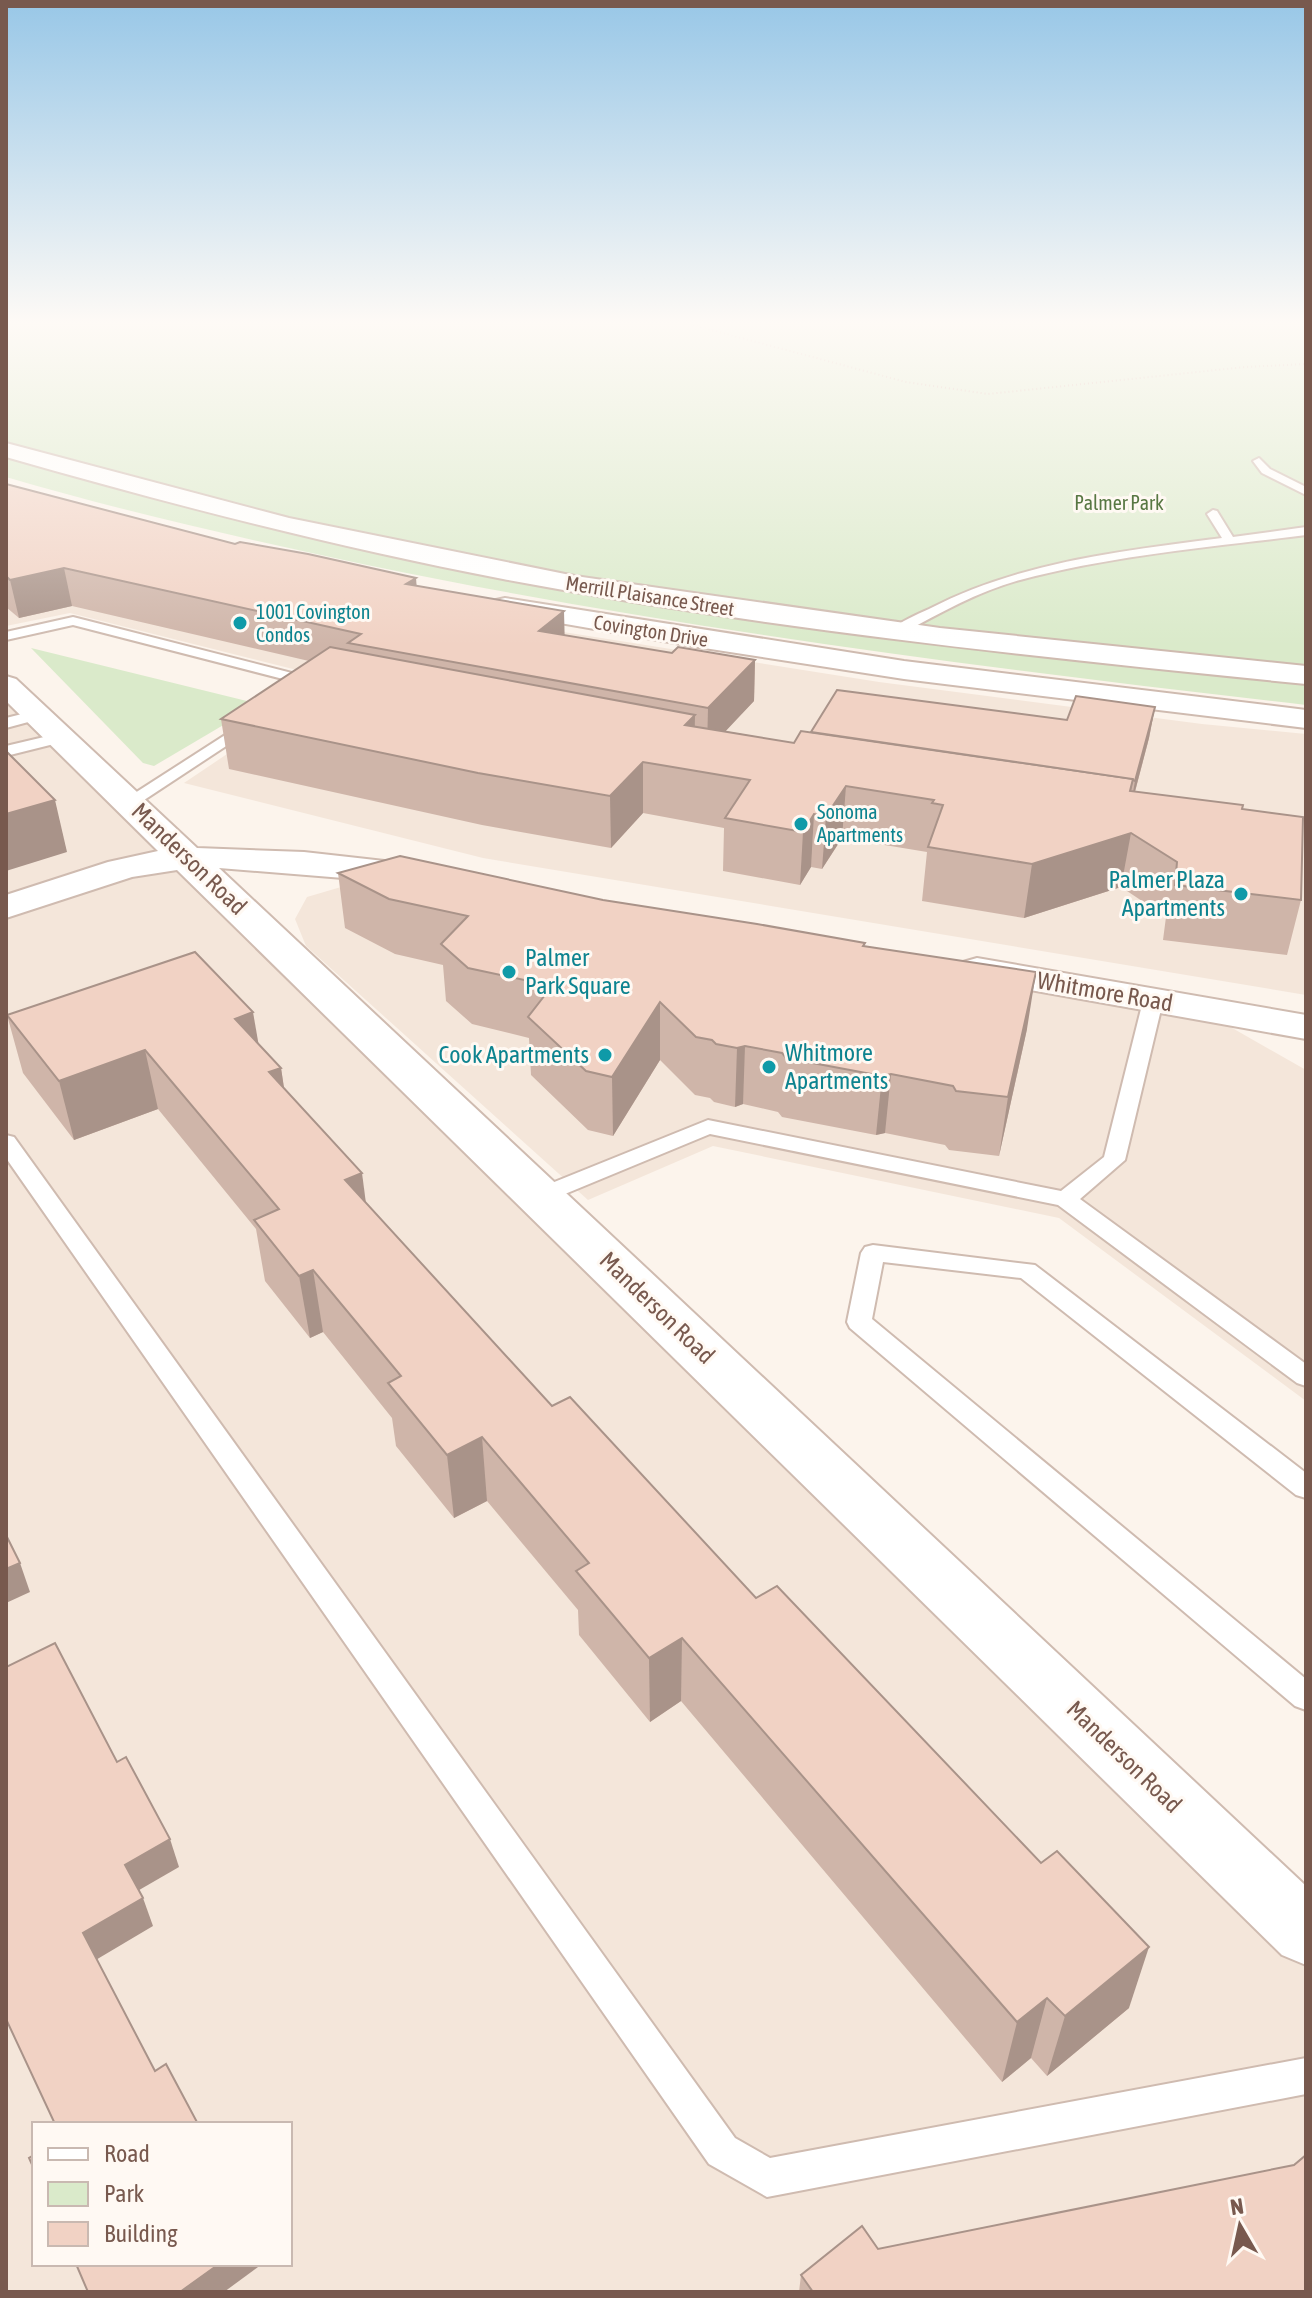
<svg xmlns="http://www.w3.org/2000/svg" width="1312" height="2298" font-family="'Asap Condensed',sans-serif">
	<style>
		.residential { fill: #f4e6da; fill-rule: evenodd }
		.green { fill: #daeaca }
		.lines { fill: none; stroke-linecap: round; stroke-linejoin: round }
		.service-casing { stroke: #cfbbb0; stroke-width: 4 }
		.minor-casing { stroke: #cfbbb0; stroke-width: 4 }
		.tertiary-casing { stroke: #cfbbb0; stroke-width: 4 }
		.path { stroke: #d7b5a6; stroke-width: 2; stroke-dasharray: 1 3; stroke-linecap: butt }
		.service { fill: #fff; fill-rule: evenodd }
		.minor { fill: #fff; fill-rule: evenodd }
		.tertiary { fill: #fff; fill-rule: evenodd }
		.wall { fill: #cfb5a9 }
		.shaded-wall { fill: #a99389 }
		.building { fill: #f1d2c4; stroke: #a99389; stroke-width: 2 }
		.culture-dot { fill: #0f9aa8; stroke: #fff9f3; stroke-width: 3 }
		.labels { text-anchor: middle; stroke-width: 6; stroke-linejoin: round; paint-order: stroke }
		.far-park-label { font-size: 20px; fill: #587743; stroke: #fff9f3 }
		.far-street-label { font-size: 20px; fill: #78594e; stroke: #fff9f3 }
		.far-culture-label { font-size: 20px; fill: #0d838f; stroke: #fff9f3; text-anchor: start }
		.street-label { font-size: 24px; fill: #78594e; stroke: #fff9f3 }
		.culture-label { font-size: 24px; fill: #0d838f; stroke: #fff9f3; text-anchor: end }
	</style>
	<rect width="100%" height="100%" fill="#fcf4ec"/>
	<g class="residential">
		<path d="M6 496 507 623 879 682 1202 724 1306 734V995L483 858 184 783 337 680 70 613 6 626Z"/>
		<path d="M6 700 1306 1964V2292H6ZM34 2124H290V2264H34Z"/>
		<path d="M375 877 1220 1021 1306 1070V1401L1059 1218 713 1146 588 1200 306 946 295 919 307 897Z"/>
	</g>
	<g class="green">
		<path d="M6 324H1306V705C991 669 678 629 367 565 246 539 125 512 6 477Z"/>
		<path d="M31 648 259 704 154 766 143 763Z"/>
	</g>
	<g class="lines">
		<g class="service-casing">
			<g id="service">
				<path d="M1259 458 1270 469 1306 487V495L1262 473 1253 461Z"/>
				<path d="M1213 510 1217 511 1233 537 1306 527V535C1211 547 1113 555 1020 580 979 591 940 613 903 633L891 630C901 621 916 615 929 609 1019 562 1122 551 1222 538L1207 514Z"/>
				<path d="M73 617 319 680 321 683 314 687 73 625 6 640V632Z"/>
				<path d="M38 710 43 712V718L6 728V718Z"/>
				<path d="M250 719 258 724 255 727 135 806 129 807 121 802Z"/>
				<path d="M61 733 66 735V741L6 756V746Z"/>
				<path d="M1153 995 1163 1001 1125 1160 1080 1199 1306 1364V1386L1297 1383 1058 1205 710 1134 548 1201H532L529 1196 532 1191 708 1120 1061 1191 1104 1157 1143 1001Z"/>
				<path d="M6 1135 14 1137 735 2138 770 2158 1306 2058V2094L767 2197 709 2164 6 1158Z"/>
				<path d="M873 1245 1035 1265 1306 1473V1498L1296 1495 1021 1278 883 1262 872 1319 1306 1679V1710L1295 1706 850 1328 847 1322 861 1253 865 1247Z"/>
			</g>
		</g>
		<g class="minor-casing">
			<g id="minor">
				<path d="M505 598 904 661 1306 710V728L904 679 704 648 496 612 492 606 496 600Z"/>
				<path d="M6 676 16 679 197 848 304 852 429 866 435 873 429 880 417 884 219 868 1306 1886V1965L1282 1955 177 870 132 877 6 918V895L108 862 158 851 6 701Z"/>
				<path d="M977 958 1306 1015V1039L963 978 958 970 963 962Z"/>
			</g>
		</g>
		<g class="tertiary-casing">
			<path id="tertiary" d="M6 443 289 518 575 576 940 628 1306 666V684C1037 657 768 629 503 579 335 547 170 504 6 457Z"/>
		</g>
		<path class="path" d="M689 324 906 382 988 394 1245 367 1306 364"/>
		<use href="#service" class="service"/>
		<use href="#minor" class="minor"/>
		<use href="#tertiary" class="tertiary"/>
	</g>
	<g class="wall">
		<path d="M6 484 235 544 417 586 565 635 672 653 755 660 754 701 725 731 794 743 811 732 1067 720 1155 707 1149 738 1135 792 1242 809 1301 900 1287 955 1163 940 1166 917 1121 887 1024 918 922 901 927 852 842 838 822 869 811 867 800 885 723 871 724 828 643 813 611 848 482 825 229 769 221 719 309 661 72 606 19 618 6 607Z"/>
		<path d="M338 873 603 900 864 946 1027 1029 999 1156 949 1150 945 1145 885 1133 876 1135 782 1117 778 1112 743 1104 735 1107 714 1102 710 1098 695 1095 660 1060 613 1136 588 1130 531 1075 529 1038 472 1024 446 1001 443 965 395 954 345 928Z"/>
		<path d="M7 1015 259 1044 281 1068 284 1089 365 1202 552 1406 1129 2008 1047 2076 1031 2058 1002 2082 681 1701 650 1722 579 1635 578 1610 487 1501 454 1518 396 1446 392 1418 323 1332 310 1338 265 1281 256 1229 158 1109 74 1140 23 1073Z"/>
		<path d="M1294 2165 1306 2292H799L801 2275 878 2249Z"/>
	</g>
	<g class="shaded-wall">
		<path d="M64 568 72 606 19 618 10 580Z"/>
		<path d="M416 578 419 616 406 584Z"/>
		<path d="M564 611 565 650 539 631Z"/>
		<path d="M755 660 754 701 707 751 708 708Z"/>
		<path d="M1155 707 1149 738 1129 814 1135 781Z"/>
		<path d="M695 715 694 765 685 725Z"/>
		<path d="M643 762V813L611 848 610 796Z"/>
		<path d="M1133 779 1124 831 1131 833 1121 887 1024 918 1032 864 1130 791Z"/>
		<path d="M846 786 842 838 822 869 826 816Z"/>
		<path d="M55 800 67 852 6 871V814Z"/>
		<path d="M814 814 811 867 800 885 803 832Z"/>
		<path d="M1036 972 1027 1029 999 1156 1008 1097Z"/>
		<path d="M660 1002V1060L613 1136 612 1077Z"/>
		<path d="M253 1012 263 1070 235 1019Z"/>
		<path d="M745 1046 743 1104 735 1107 737 1048Z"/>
		<path d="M145 1050 158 1109 74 1140 59 1081Z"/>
		<path d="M281 1068 290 1127 269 1072Z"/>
		<path d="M891 1074 885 1133 876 1135 882 1076Z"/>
		<path d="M362 1173 370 1234 345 1180Z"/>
		<path d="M313 1270 323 1332 310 1338 299 1276Z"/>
		<path d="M482 1437 487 1501 454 1518 447 1455Z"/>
		<path d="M20 1563 30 1592 6 1603V1569Z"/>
		<path d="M682 1638 681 1701 650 1722 649 1658Z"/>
		<path d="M170 1839 179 1867 134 1893 125 1865Z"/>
		<path d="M143 1898 153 1926 94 1961 83 1933Z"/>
		<path d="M1149 1947 1129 2008 1047 2076 1065 2016Z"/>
		<path d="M1047 1998 1031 2058 1002 2082 1017 2022Z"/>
		<path d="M219 2264H257L258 2267 224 2292H180Z"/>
	</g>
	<g class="building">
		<path d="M6 484 235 544 240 542 308 554 416 578 406 584 564 611 539 631 672 653 678 647 755 660 708 708 348 643 361 634 64 568 10 580 6 576Z"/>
		<path d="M330 647 695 715 685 725 794 743 801 731 1133 779 1130 791 1243 805 1242 809 1303 817 1301 900 1175 885 1177 862 1131 833 1032 864 928 847 943 805 932 803 934 800 846 786 826 816 814 814 803 832 725 818 750 780 643 762 610 796 478 773 221 719Z"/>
		<path d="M837 690 1067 720 1076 696 1155 707 1135 781 1133 780V779L811 732Z"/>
		<path d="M6 751 55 800 6 814Z"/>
		<path d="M400 856 603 900 757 924 865 943 863 946 1036 972 1008 1097 956 1091 953 1086 891 1074 882 1076 786 1058 782 1053 745 1046 737 1048 716 1044 712 1040 696 1037 660 1002 612 1077 586 1071 528 1017 552 986 468 968 441 944 468 916 389 899 338 873Z"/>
		<path d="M195 952 253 1012 235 1019 281 1068 269 1072 362 1173 345 1180 552 1406 570 1397 756 1598 777 1586 1041 1863 1057 1851 1149 1947 1065 2016 1047 1998 1017 2022 682 1638 649 1658 576 1571 589 1563 482 1437 447 1455 388 1383 401 1376 313 1270 299 1276 254 1220 279 1209 145 1050 59 1081 7 1015Z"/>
		<path d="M6 1535 20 1563 6 1569Z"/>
		<path d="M55 1643 117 1762 126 1757 170 1839 125 1865 143 1898 83 1933 155 2071 166 2064 198 2124H55L6 2019V1667Z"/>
		<path d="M34 2155V2169L29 2158Z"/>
		<path d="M1306 2155V2292H813L801 2275 862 2226 878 2249 1294 2165Z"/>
		<path d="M76 2264H219L180 2292H88Z"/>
	</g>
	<linearGradient id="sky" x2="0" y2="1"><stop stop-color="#98c7e7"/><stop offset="0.5" stop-color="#fefaf6"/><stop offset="1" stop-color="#fefaf6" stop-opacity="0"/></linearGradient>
	<rect width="1312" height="646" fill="url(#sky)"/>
	<g class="culture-dot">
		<circle cx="240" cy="623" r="8"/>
		<circle cx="801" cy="824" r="8"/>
		<circle cx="1241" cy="894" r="8"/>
		<circle cx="509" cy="972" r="8"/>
		<circle cx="605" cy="1055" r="8"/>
		<circle cx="769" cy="1067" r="8"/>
	</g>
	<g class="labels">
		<g class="far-park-label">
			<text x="1119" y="510">Palmer Park</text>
		</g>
		<g class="far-street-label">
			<text transform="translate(650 596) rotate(9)" y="7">Merrill Plaisance Street</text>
			<text transform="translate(651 631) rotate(9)" y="7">Covington Drive</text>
		</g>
		<g class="far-culture-label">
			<text x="256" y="619">1001 Covington<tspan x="256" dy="23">Condos</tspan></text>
			<text x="817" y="819">Sonoma<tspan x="817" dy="23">Apartments</tspan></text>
		</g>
		<g class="street-label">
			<text transform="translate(189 859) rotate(44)" y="8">Manderson Road</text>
			<text transform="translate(1105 992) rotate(10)" y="8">Whitmore Road</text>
			<text transform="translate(657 1308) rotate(44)" y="8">Manderson Road</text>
			<text transform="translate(1124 1757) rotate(44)" y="8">Manderson Road</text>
		</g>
		<g class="culture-label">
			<text x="1225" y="888">Palmer Plaza<tspan x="1225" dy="28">Apartments</tspan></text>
			<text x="525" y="966" text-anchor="start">Palmer<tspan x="525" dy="28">Park Square</tspan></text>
			<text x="785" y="1061" text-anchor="start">Whitmore<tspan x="785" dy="28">Apartments</tspan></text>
			<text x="589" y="1063">Cook Apartments</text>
		</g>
	</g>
	<rect width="1312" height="2298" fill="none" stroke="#78594e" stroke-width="16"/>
	<rect x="32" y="2122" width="260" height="144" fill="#fff9f3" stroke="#c9b9b1" stroke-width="2"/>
	<rect x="48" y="2148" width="40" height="12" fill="#ffffff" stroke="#c9b9b1" stroke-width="2"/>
	<text x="104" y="2162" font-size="24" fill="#78594e">Road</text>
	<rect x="48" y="2182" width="40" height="24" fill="#daeaca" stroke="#c9b9b1" stroke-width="2"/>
	<text x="104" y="2202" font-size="24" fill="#78594e">Park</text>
	<rect x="48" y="2222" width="40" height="24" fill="#f1d2c4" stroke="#c9b9b1" stroke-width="2"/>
	<text x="104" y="2242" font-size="24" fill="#78594e">Building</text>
	<g transform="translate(1240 2226) rotate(351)" stroke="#fff9f3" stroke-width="6" paint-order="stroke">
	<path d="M0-6L14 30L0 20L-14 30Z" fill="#78594e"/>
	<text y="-12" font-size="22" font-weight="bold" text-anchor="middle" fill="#78594e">N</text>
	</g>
</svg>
